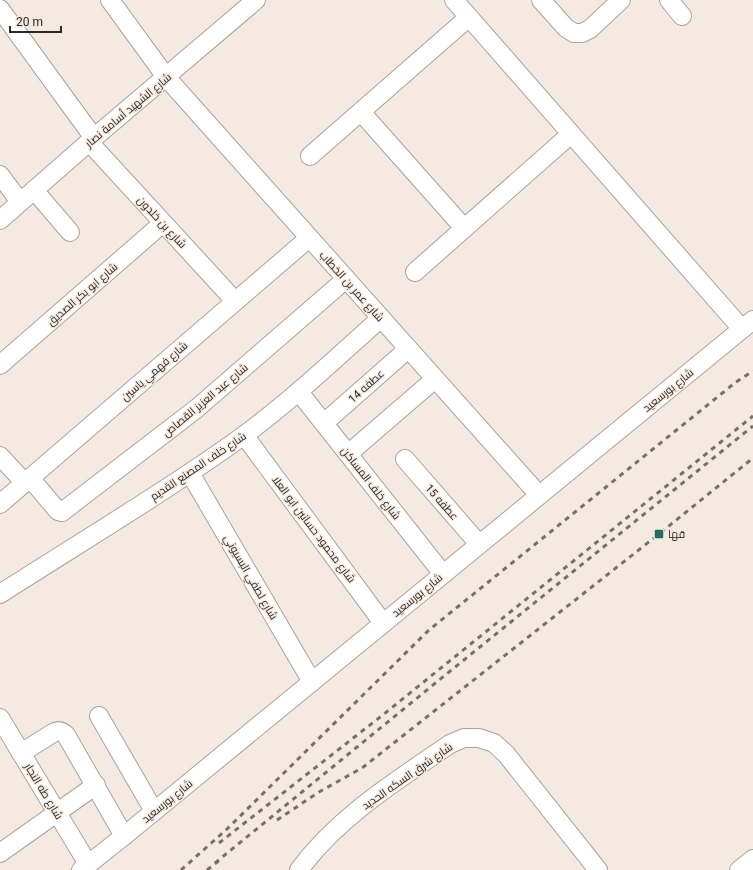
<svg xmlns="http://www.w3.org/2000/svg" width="753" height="870" font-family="Roboto,Cairo,sans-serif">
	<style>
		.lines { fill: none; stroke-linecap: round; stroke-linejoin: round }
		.minor-casing { stroke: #aca29a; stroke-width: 20 }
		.minor { stroke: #fff; stroke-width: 18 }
		.rail { stroke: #77716b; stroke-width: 3; stroke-dasharray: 5 5; stroke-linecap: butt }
		.poi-dot { fill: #276c60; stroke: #f4eae1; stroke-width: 1.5 }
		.labels { text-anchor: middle; stroke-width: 3; stroke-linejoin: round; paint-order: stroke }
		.street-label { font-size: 11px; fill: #2c2825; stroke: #f4eae1 }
		.poi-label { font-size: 11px; fill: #2c2825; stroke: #f4eae1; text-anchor: start }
	</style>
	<rect width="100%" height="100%" fill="#f4eae1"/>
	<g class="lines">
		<g class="minor-casing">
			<g id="minor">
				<path d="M110 0 166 77 539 495"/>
				<path d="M454 0 742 329"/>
				<path d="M541 0 566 28 574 33H582L590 29 621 0"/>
				<path d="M669 0 682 16"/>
				<path d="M0 9 94 138"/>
				<path d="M361 112 464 228"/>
				<path d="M89 142 235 301"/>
				<path d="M310 156 469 17"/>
				<path d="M0 175 20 202"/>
				<path d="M34 190 70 232"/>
				<path d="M0 220 89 142 256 0"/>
				<path d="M415 272 571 134"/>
				<path d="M0 365 163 223"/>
				<path d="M299 392 443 574"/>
				<path d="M324 423 408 349"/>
				<path d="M244 435 383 623"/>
				<path d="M348 454 435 379"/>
				<path d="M0 456 25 483"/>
				<path d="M405 459 479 544"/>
				<path d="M190 473 312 682"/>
				<path d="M30 478 58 511 62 512 196 409 346 279"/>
				<path d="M0 504 309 238"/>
				<path d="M0 594C81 542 165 492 243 436 292 400 336 358 381 318"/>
				<path d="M99 716 154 811"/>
				<path d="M0 718 88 864"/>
				<path d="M21 753 53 733C58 730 62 731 66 735L124 836"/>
				<path d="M0 853 96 785"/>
				<path d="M81 870 124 836 753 320"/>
				<path d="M299 870C338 817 396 781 450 744L464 738H479L494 743 506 754 598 870"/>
				<path d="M739 870 753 859"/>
			</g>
		</g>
		<use href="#minor" class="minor"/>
		<g class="rail">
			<path d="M277 820 319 792 362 768 659 534 753 458"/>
			<path d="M219 843 384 714 753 416"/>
			<path d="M215 863 449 672 753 426"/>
			<path d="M181 870 226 830 429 630 736 382 753 371"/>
			<path d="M207 870 220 860"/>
		</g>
	</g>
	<rect class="poi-dot" x="654" y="529" width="10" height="10" rx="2"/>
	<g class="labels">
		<g class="street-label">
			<text transform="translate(128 110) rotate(-40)" y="4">شارع الشهيد أسامة نصار</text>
			<text transform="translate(162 222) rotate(47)" y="4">شارع بن خلدون</text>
			<text transform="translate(352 286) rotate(48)" y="4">شارع عمر بن الخطاب</text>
			<text transform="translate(82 294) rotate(-41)" y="4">شارع ابو بكر الصديق</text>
			<text transform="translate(154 371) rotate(-41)" y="4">شارع فهمي ياسين</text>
			<text transform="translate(366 386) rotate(-42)" y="4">عطفه 14</text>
			<text transform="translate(668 390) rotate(-39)" y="4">شارع بورسعيد</text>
			<text transform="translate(205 400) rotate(-40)" y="4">شارع عبد العزيز القصاص</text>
			<text transform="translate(198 466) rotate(-34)" y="4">شارع خلف المصنع القديم</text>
			<text transform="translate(371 483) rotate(52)" y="4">شارع خلف المساكن</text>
			<text transform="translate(442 502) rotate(49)" y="4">عطفه 15</text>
			<text transform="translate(314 529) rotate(53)" y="4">شارع محمود حسانين ابو العلا</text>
			<text transform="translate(251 577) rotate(60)" y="4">شارع لطفي البسيوني</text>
			<text transform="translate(417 595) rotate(-39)" y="4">شارع بورسعيد</text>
			<text transform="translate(407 776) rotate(-35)" y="4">شارع شرق السكه الحديد</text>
			<text transform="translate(44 791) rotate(59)" y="4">شارع طه النجار</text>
			<text transform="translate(167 801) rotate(-39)" y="4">شارع بورسعيد</text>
		</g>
		<g class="poi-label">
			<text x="668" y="538">قها</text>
		</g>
	</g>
	<path d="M10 26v6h51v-6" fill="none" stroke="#2c2825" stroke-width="2"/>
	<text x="16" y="26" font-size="12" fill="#2c2825" stroke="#f4eae1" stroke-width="3" paint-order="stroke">20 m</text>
</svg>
